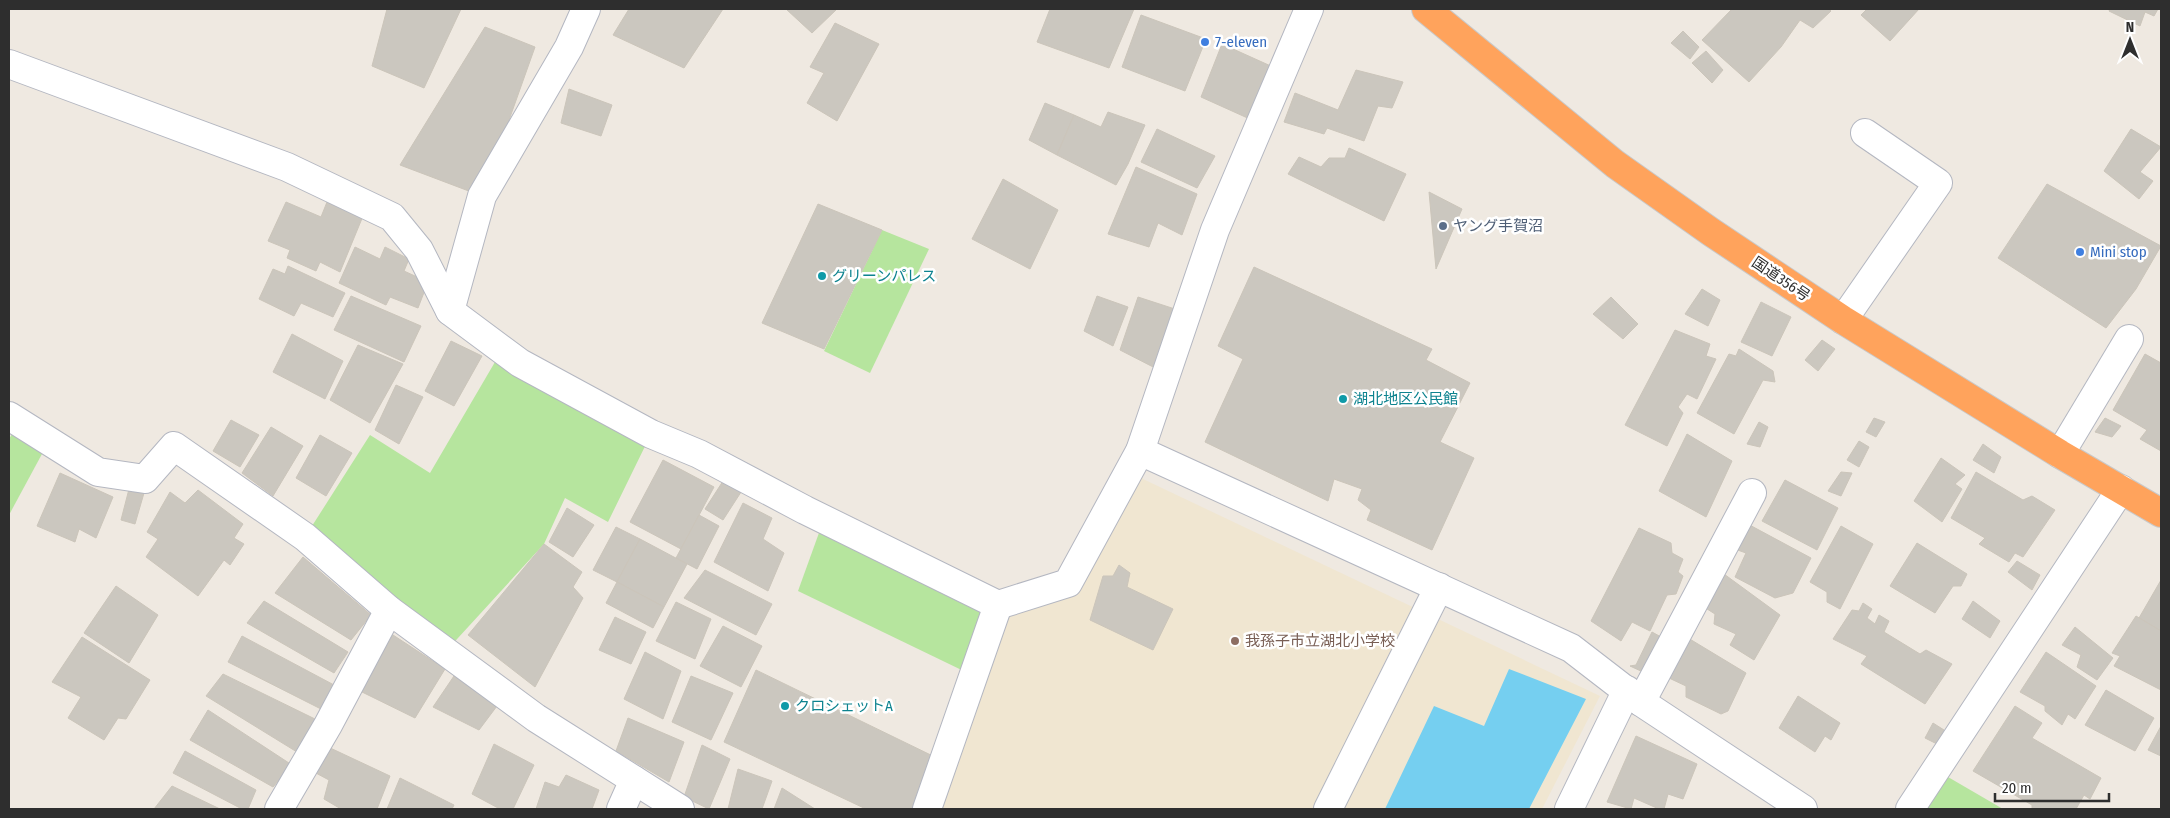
<svg xmlns="http://www.w3.org/2000/svg" width="2170" height="818" font-family="'Fira Sans Condensed','Noto Sans JP',sans-serif">
	<style>
		.education { fill: #f0e6d1 }
		.green { fill: #b6e59e }
		.water { fill: #75cff0 }
		.building { fill: #cbc7bf; stroke: #cbc5ba }
		.lines { fill: none; stroke-linecap: round; stroke-linejoin: round }
		.minor-casing { stroke: #b4b7c1; stroke-width: 30 }
		.highway-casing { stroke: #c9c9c9; stroke-width: 30 }
		.minor { stroke: #fff; stroke-width: 28 }
		.highway { stroke: #ffa35c; stroke-width: 28 }
		.shop-dot { fill: #3f7fe0; stroke: #fff; stroke-width: 2 }
		.service-dot { fill: #5c6f8a; stroke: #fff; stroke-width: 2 }
		.culture-dot { fill: #0f9aa8; stroke: #fff; stroke-width: 2 }
		.education-dot { fill: #8d6e63; stroke: #fff; stroke-width: 2 }
		.labels { text-anchor: middle; stroke-width: 5; stroke-linejoin: round; paint-order: stroke }
		.shop-label { font-size: 15px; fill: #366cbe; stroke: #fff; text-anchor: start }
		.service-label { font-size: 15px; fill: #4e5e75; stroke: #fff; text-anchor: start }
		.culture-label { font-size: 15px; fill: #0d838f; stroke: #fff; text-anchor: start }
		.street-label { font-size: 15px; fill: #2e2e2e; stroke: #fff }
		.education-label { font-size: 15px; fill: #785e54; stroke: #fff; text-anchor: start }
	</style>
	<rect width="100%" height="100%" fill="#efe9e1"/>
	<path class="education" d="M1140 451 1143 479 1600 696 1542 809H928L998 605 1068 583Z"/>
	<g class="green">
		<path d="M882 230 929 249 870 373 824 351Z"/>
		<path d="M502 350 651 434 608 522 565 498 544 544 447 650 305 537 370 435 430 473Z"/>
		<path d="M19 423 49 441 9 515V439Z"/>
		<path d="M824 519 998 605 974 676 798 591Z"/>
		<path d="M1938 768 1948 777 2003 809H1910Z"/>
	</g>
	<path class="water" d="M1509 669 1586 699 1529 809H1385L1434 706 1484 726Z"/>
	<g class="building">
		<path d="M387 9H461L424 88 372 66Z"/>
		<path d="M629 9H723L684 68 613 35Z"/>
		<path d="M786 9H837L812 33Z"/>
		<path d="M1050 9H1134L1109 68 1037 42Z"/>
		<path d="M1732 9H1829L1831 11 1813 28 1800 20 1781 47 1749 82 1702 40Z"/>
		<path d="M1867 9H1919L1890 41 1861 15Z"/>
		<path d="M2110 9H2158L2154 16 2145 12 2140 26 2109 11Z"/>
		<path d="M1141 15 1206 39 1185 91 1122 67Z"/>
		<path d="M835 23 879 44 837 121 807 103 824 73 810 67Z"/>
		<path d="M485 27 535 47 482 196 400 165Z"/>
		<path d="M1683 31 1699 47 1690 59 1671 43Z"/>
		<path d="M1222 44 1273 67 1252 120 1201 97Z"/>
		<path d="M1706 51 1723 70 1712 83 1692 63Z"/>
		<path d="M1356 70 1403 82 1392 108 1378 106 1364 141 1327 128 1324 134 1284 122 1295 93 1338 110Z"/>
		<path d="M569 89 612 105 601 136 561 123Z"/>
		<path d="M1045 103 1074 115 1057 155 1029 140Z"/>
		<path d="M1108 112 1145 125 1128 164 1116 185 1057 155 1074 115 1101 127Z"/>
		<path d="M1157 129 1215 156 1197 188 1141 162Z"/>
		<path d="M2131 129 2161 147 2140 172 2153 181 2139 199 2104 171Z"/>
		<path d="M1349 148 1406 174 1384 221 1288 174 1299 157 1321 167 1329 158H1345Z"/>
		<path d="M1136 167 1197 194 1182 235 1158 223 1149 247 1108 234Z"/>
		<path d="M1003 179 1058 210 1030 269 972 239Z"/>
		<path d="M2047 184 2161 246 2136 289 2106 328 1998 258Z"/>
		<path d="M1429 192 1462 209 1436 269Z"/>
		<path d="M286 202 321 217 327 202 363 216 340 272 320 262 316 271 287 258 290 250 268 241Z"/>
		<path d="M818 204 882 230 824 349 762 323Z"/>
		<path d="M355 247 380 259 385 247 409 259 404 271 428 282 418 308 390 297 386 305 339 283Z"/>
		<path d="M288 266 345 293 333 317 301 303 294 316 259 299 273 269 285 274Z"/>
		<path d="M1254 267 1432 349 1426 360 1470 383 1440 442 1474 458 1432 550 1367 520 1371 510 1358 500 1362 489 1334 479 1328 501 1205 442 1243 359 1218 346Z"/>
		<path d="M1702 289 1720 300 1708 326 1685 314Z"/>
		<path d="M351 296 421 326 404 362 334 330Z"/>
		<path d="M1097 296 1128 307 1113 346 1084 331Z"/>
		<path d="M1138 297 1181 311 1161 371 1120 350Z"/>
		<path d="M1611 297 1638 324 1623 339 1593 314Z"/>
		<path d="M1761 302 1791 317 1772 356 1741 342Z"/>
		<path d="M1675 330 1710 344 1706 356 1716 359 1697 399 1687 394 1678 407 1683 413 1667 446 1625 425Z"/>
		<path d="M292 334 343 361 325 399 273 372Z"/>
		<path d="M1822 340 1835 349 1818 371 1805 360Z"/>
		<path d="M451 341 482 356 454 406 425 391Z"/>
		<path d="M358 345 403 364 370 423 330 400Z"/>
		<path d="M1739 349 1773 371 1775 382 1763 380 1734 434 1697 413 1729 354 1736 356Z"/>
		<path d="M2145 354 2161 363V451L2140 439 2147 430 2113 410Z"/>
		<path d="M396 385 423 397 399 444 375 430Z"/>
		<path d="M1874 418 1885 422 1876 437 1866 432Z"/>
		<path d="M2105 418 2121 426 2112 437 2095 432Z"/>
		<path d="M231 420 259 435 240 467 213 451Z"/>
		<path d="M1759 422 1768 427 1760 447 1747 444Z"/>
		<path d="M271 427 303 446 273 496 242 473Z"/>
		<path d="M1687 434 1732 461 1706 517 1659 491Z"/>
		<path d="M320 435 352 453 326 496 296 478Z"/>
		<path d="M1859 441 1869 447 1859 467 1847 460Z"/>
		<path d="M1983 444 2001 457 1994 473 1973 460Z"/>
		<path d="M1941 458 1965 475 1955 484 1962 489 1942 522 1914 501Z"/>
		<path d="M663 460 714 487 681 549 630 522Z"/>
		<path d="M1841 472 1852 473 1841 496 1828 491Z"/>
		<path d="M1976 472 2023 500 2032 496 2055 510 2023 557 2015 553 2009 562 1979 544 1985 538 1951 518Z"/>
		<path d="M60 473 113 497 96 538 79 529 75 542 37 526Z"/>
		<path d="M725 478 743 489 723 520 705 509Z"/>
		<path d="M1785 480 1838 508 1817 550 1762 521Z"/>
		<path d="M129 489 144 493 135 524 121 520Z"/>
		<path d="M198 490 243 524 234 538 244 544 230 565 224 560 198 596 146 557 158 539 147 532 170 492 185 503Z"/>
		<path d="M743 503 772 518 763 539 784 553 768 591 714 562Z"/>
		<path d="M567 508 594 525 573 557 549 542Z"/>
		<path d="M699 515 719 526 697 569 676 558Z"/>
		<path d="M1744 522 1811 558 1793 593 1775 598 1735 577 1746 553 1732 548Z"/>
		<path d="M1841 526 1873 544 1840 609 1827 602V592L1810 582Z"/>
		<path d="M616 527 640 539 617 582 593 570Z"/>
		<path d="M1639 528 1671 543 1672 553 1683 559 1678 572 1683 576 1676 594 1667 595 1650 631 1632 622 1621 641 1591 621Z"/>
		<path d="M640 539 687 564 664 607 617 582Z"/>
		<path d="M1917 543 1967 574 1961 586H1953L1935 613 1890 586Z"/>
		<path d="M544 544 582 572 573 587 583 598 535 687 468 635Z"/>
		<path d="M303 557 371 615 351 640 275 593Z"/>
		<path d="M2017 561 2040 575 2032 590 2008 572Z"/>
		<path d="M1119 565 1130 573 1127 587 1173 609 1153 650 1090 620 1103 576H1113Z"/>
		<path d="M705 570 772 604 756 635 684 598Z"/>
		<path d="M1724 574 1780 615 1754 660 1730 645 1736 634 1714 624 1715 614 1704 607Z"/>
		<path d="M2161 580V631L2139 618Z"/>
		<path d="M617 582 664 607 653 628 606 603Z"/>
		<path d="M116 586 158 615 129 663 84 633Z"/>
		<path d="M264 601 348 652 334 673 247 623Z"/>
		<path d="M1973 601 2000 621 1990 638 1962 619Z"/>
		<path d="M676 602 711 619 695 659 656 641Z"/>
		<path d="M1863 603 1872 609 1867 618 1875 624 1879 615 1889 621 1884 632 1920 654 1926 650 1952 664 1925 704 1861 664 1867 656 1833 639 1852 610 1859 611Z"/>
		<path d="M2136 616 2161 631V690L2114 666 2120 656 2112 653Z"/>
		<path d="M615 617 646 632 631 664 599 650Z"/>
		<path d="M723 626 762 646 741 687 700 666Z"/>
		<path d="M2075 627 2113 658 2097 680 2077 667 2081 655 2062 645Z"/>
		<path d="M1652 632 1661 637 1643 672 1630 666 1636 665Z"/>
		<path d="M393 635 445 669 415 718 360 691Z"/>
		<path d="M242 636 334 685 321 709 228 662Z"/>
		<path d="M82 637 150 680 126 719 118 718 104 740 68 718 81 697 52 682Z"/>
		<path d="M1688 638 1746 673 1728 711 1721 714 1686 697V686L1669 678Z"/>
		<path d="M645 652 681 671 663 719 624 699Z"/>
		<path d="M2046 652 2096 686 2075 719 2068 714 2062 725 2045 711V706L2020 692Z"/>
		<path d="M756 670 939 759 919 809H866L724 742Z"/>
		<path d="M223 674 315 719 297 752 206 696Z"/>
		<path d="M454 676 497 706 479 730 433 707Z"/>
		<path d="M691 676 733 693 711 740 672 722Z"/>
		<path d="M2106 690 2154 718 2135 751 2085 725Z"/>
		<path d="M1798 696 1840 723 1831 740 1825 736 1815 752 1779 728Z"/>
		<path d="M2015 706 2042 723 2032 738 2101 778 2090 799 2084 795 2076 809H2032V805L1973 771Z"/>
		<path d="M208 710 292 765 273 787 190 740Z"/>
		<path d="M628 718 684 742 669 782 616 751Z"/>
		<path d="M1933 723 1944 730 1937 744 1925 738Z"/>
		<path d="M2161 726V756L2148 750Z"/>
		<path d="M1636 736 1697 764 1683 799 1668 794 1664 809H1659L1634 798 1631 809 1607 802Z"/>
		<path d="M494 744 534 765 513 809H500L472 794Z"/>
		<path d="M702 745 730 759 709 809 684 797Z"/>
		<path d="M326 746 390 776 377 809H341L324 799 329 780 314 772Z"/>
		<path d="M185 751 256 790 248 809H242L173 773Z"/>
		<path d="M738 769 772 781 762 809H728Z"/>
		<path d="M566 775 599 790 592 809H536L545 782 559 787Z"/>
		<path d="M400 778 454 805 452 809H387Z"/>
		<path d="M172 786 220 809H154Z"/>
		<path d="M782 788 815 809H774Z"/>
	</g>
	<g class="lines">
		<g class="minor-casing">
			<g id="minor">
				<path d="M586 9 569 47 482 196 450 311 520 363 651 434 699 454 805 510 998 605 1068 583 1140 451 1215 230 1309 9"/>
				<path d="M9 64 287 167 392 217 419 250 450 311"/>
				<path d="M1843 320 1938 183 1865 133"/>
				<path d="M9 416 98 472 145 479 174 446 305 537 389 610 536 718 680 809"/>
				<path d="M1140 451 1571 648 1641 702 1803 809"/>
				<path d="M2060 454 2129 339"/>
				<path d="M1641 702 1752 493"/>
				<path d="M279 809 328 725 389 610"/>
				<path d="M621 809 634 780"/>
				<path d="M927 809 998 605"/>
				<path d="M1328 809 1439 587"/>
				<path d="M1569 809 1627 690"/>
				<path d="M1910 809 2121 489"/>
			</g>
		</g>
		<g class="highway-casing">
			<path id="highway" d="M1426 9 1615 164 1711 232 1843 320 2060 454 2161 513"/>
		</g>
		<use href="#minor" class="minor"/>
		<use href="#highway" class="highway"/>
	</g>
	<g class="shop-dot">
		<circle cx="1205" cy="42" r="5"/>
		<circle cx="2080" cy="252" r="5"/>
	</g>
	<circle class="service-dot" cx="1443" cy="226" r="5"/>
	<g class="culture-dot">
		<circle cx="822" cy="276" r="5"/>
		<circle cx="1343" cy="399" r="5"/>
		<circle cx="785" cy="706" r="5"/>
	</g>
	<circle class="education-dot" cx="1235" cy="641" r="5"/>
	<g class="labels">
		<g class="shop-label">
			<text x="1215" y="47">7-eleven</text>
			<text x="2090" y="257">Mini stop</text>
		</g>
		<g class="service-label">
			<text x="1453" y="231">ヤング手賀沼</text>
		</g>
		<g class="culture-label">
			<text x="832" y="281">グリーンパレス</text>
			<text x="1353" y="404">湖北地区公民館</text>
			<text x="795" y="711">クロシェットA</text>
		</g>
		<g class="street-label">
			<text transform="translate(1781 279) rotate(34)" y="5">国道356号</text>
		</g>
		<g class="education-label">
			<text x="1245" y="646">我孫子市立湖北小学校</text>
		</g>
	</g>
	<rect width="2170" height="818" fill="none" stroke="#2e2e2e" stroke-width="20"/>
	<g transform="translate(2130 40)" stroke="#ffffff" stroke-width="4" paint-order="stroke">
	<path d="M0-4L9 19L0 12L-9 19Z" fill="#2e2e2e"/>
	<text y="-8" font-size="14" font-weight="bold" text-anchor="middle" fill="#2e2e2e">N</text>
	</g>
	<path d="M1995 793v8h114v-8" fill="none" stroke="#2e2e2e" stroke-width="2.5"/>
	<text x="2002" y="793" font-size="15" fill="#2e2e2e" stroke="#ffffff" stroke-width="4" paint-order="stroke">20 m</text>
</svg>
